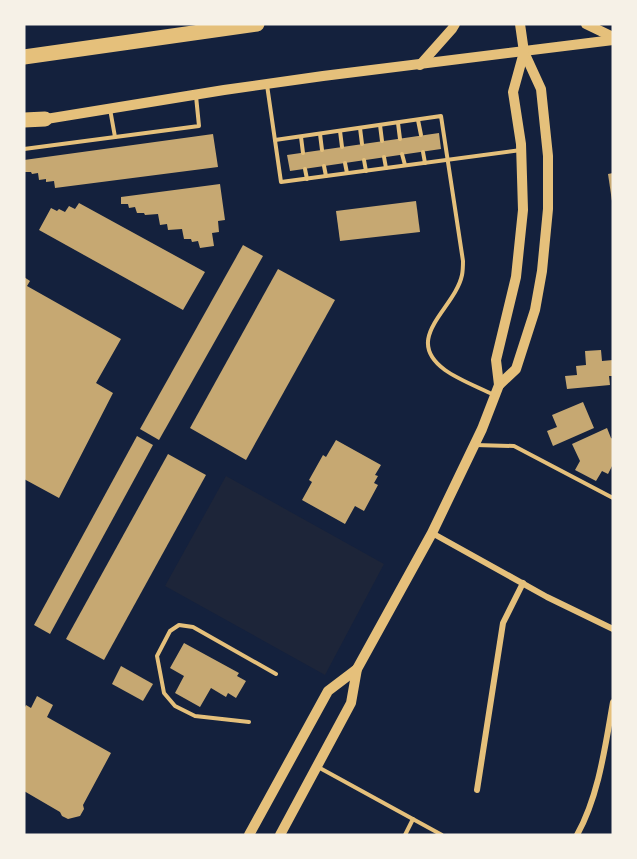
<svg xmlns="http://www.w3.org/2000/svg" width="637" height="859" font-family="'Roboto Serif',serif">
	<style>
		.green { fill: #1d2539 }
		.building { fill: #c6a872 }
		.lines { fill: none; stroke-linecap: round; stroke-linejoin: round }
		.service { stroke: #e5c07b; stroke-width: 4 }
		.minor { stroke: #e5c07b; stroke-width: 6 }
		.secondary { stroke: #e5c07b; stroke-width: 10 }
		.motorway { stroke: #e5c07b; stroke-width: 15 }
	</style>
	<rect width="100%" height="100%" fill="#14213d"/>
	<path class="green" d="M226 476 384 564 325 675 165 586Z"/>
	<g class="building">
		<path d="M439 133 441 149 290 171 287 155Z"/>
		<path d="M213 134 218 167 55 188 54 181 46 182V179L39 180 38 173 32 174 31 172H24V160Z"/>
		<path d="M613 173V201H612L608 174Z"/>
		<path d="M220 184 225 220 218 221 219 232 212 233 214 246 200 248 198 241 192 242 191 239H184L182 229 168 230 167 224 160 225 158 214 145 215 144 213H137L135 207 129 208 128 204H121V197Z"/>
		<path d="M416 201 420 232 340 241 336 211Z"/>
		<path d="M79 203 205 272 183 310 39 230 51 208 57 211 59 209 65 212 69 206 75 209Z"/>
		<path d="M243 245 263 256 159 440 140 429Z"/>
		<path d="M278 269 335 300 246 460 190 428Z"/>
		<path d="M24 277 30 281 27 286 121 339 96 383 113 393 59 498 24 479Z"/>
		<path d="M601 350 602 361 613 360V376H609L610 385 567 389 565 376 577 375 576 366 586 365 585 351Z"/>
		<path d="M583 402 594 428 553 446 547 431 557 427 552 415Z"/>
		<path d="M607 428 611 438 613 439V464L608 474 602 471 596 481 575 470 580 461 572 444Z"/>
		<path d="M137 436 153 445 50 634 34 625Z"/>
		<path d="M336 440 381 465 375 475 378 476 374 483 378 485 364 511 355 506 345 524 302 500 312 482 309 480 323 455 326 457Z"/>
		<path d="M168 454 206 475 104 660 66 639Z"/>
		<path d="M184 643 239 673 237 676 246 681 236 698 228 693 226 697 211 688 200 707 175 693 184 676 170 668Z"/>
		<path d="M121 666 153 684 143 701 112 684Z"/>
		<path d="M37 696 53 705 47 717 111 753 83 805 84 809 80 816 68 819 62 816 60 812 24 791V709L26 705 31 708Z"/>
	</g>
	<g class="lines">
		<g class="service">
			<path d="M267 85 281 182 521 150"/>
			<path d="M110 109 115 137"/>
			<path d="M418 120 421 135"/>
			<path d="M398 123 400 139"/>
			<path d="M380 125 382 141"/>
			<path d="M360 128 362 144"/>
			<path d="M340 131 342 147"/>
			<path d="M320 134 322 150"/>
			<path d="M301 137 303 153"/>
			<path d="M275 140 441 116 463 261C463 265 463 270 462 275 455 309 401 338 445 370 459 380 478 387 494 395"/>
			<path d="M24 149 199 126 196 96"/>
			<path d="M423 152 425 163"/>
			<path d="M402 154 405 165"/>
			<path d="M384 157 386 168"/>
			<path d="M364 160 366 171"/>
			<path d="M345 163 347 173"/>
			<path d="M324 166 326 176"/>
			<path d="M305 169 307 179"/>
			<path d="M475 445 514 446 613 498"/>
			<path d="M249 722 195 716 175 706 164 693 157 656 170 631 179 625 193 627 276 674"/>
			<path d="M318 767 442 835"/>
			<path d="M405 835 413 819"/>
		</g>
		<g class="minor">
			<path d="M432 533 547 597 613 629"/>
			<path d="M477 790 503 623 523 583"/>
			<path d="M577 835C599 795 605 747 613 702"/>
		</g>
		<g class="secondary">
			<path d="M586 24 613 37"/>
			<path d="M420 65 452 29 455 24"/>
			<path d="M40 120 224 90 323 76 613 40"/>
			<path d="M499 385 516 369 535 310 542 271 548 209V156L541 89 524 52 520 24"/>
			<path d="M249 835 328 691 357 669"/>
			<path d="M280 835 351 703 357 669 432 533 482 429 499 385 496 360 516 277 523 210 521 144 513 92 524 52"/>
		</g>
		<g class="motorway">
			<path d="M24 57 257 24"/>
			<path d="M24 120 45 119"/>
		</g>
	</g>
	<rect width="637" height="859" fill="none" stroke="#f6f1e7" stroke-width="51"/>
</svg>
